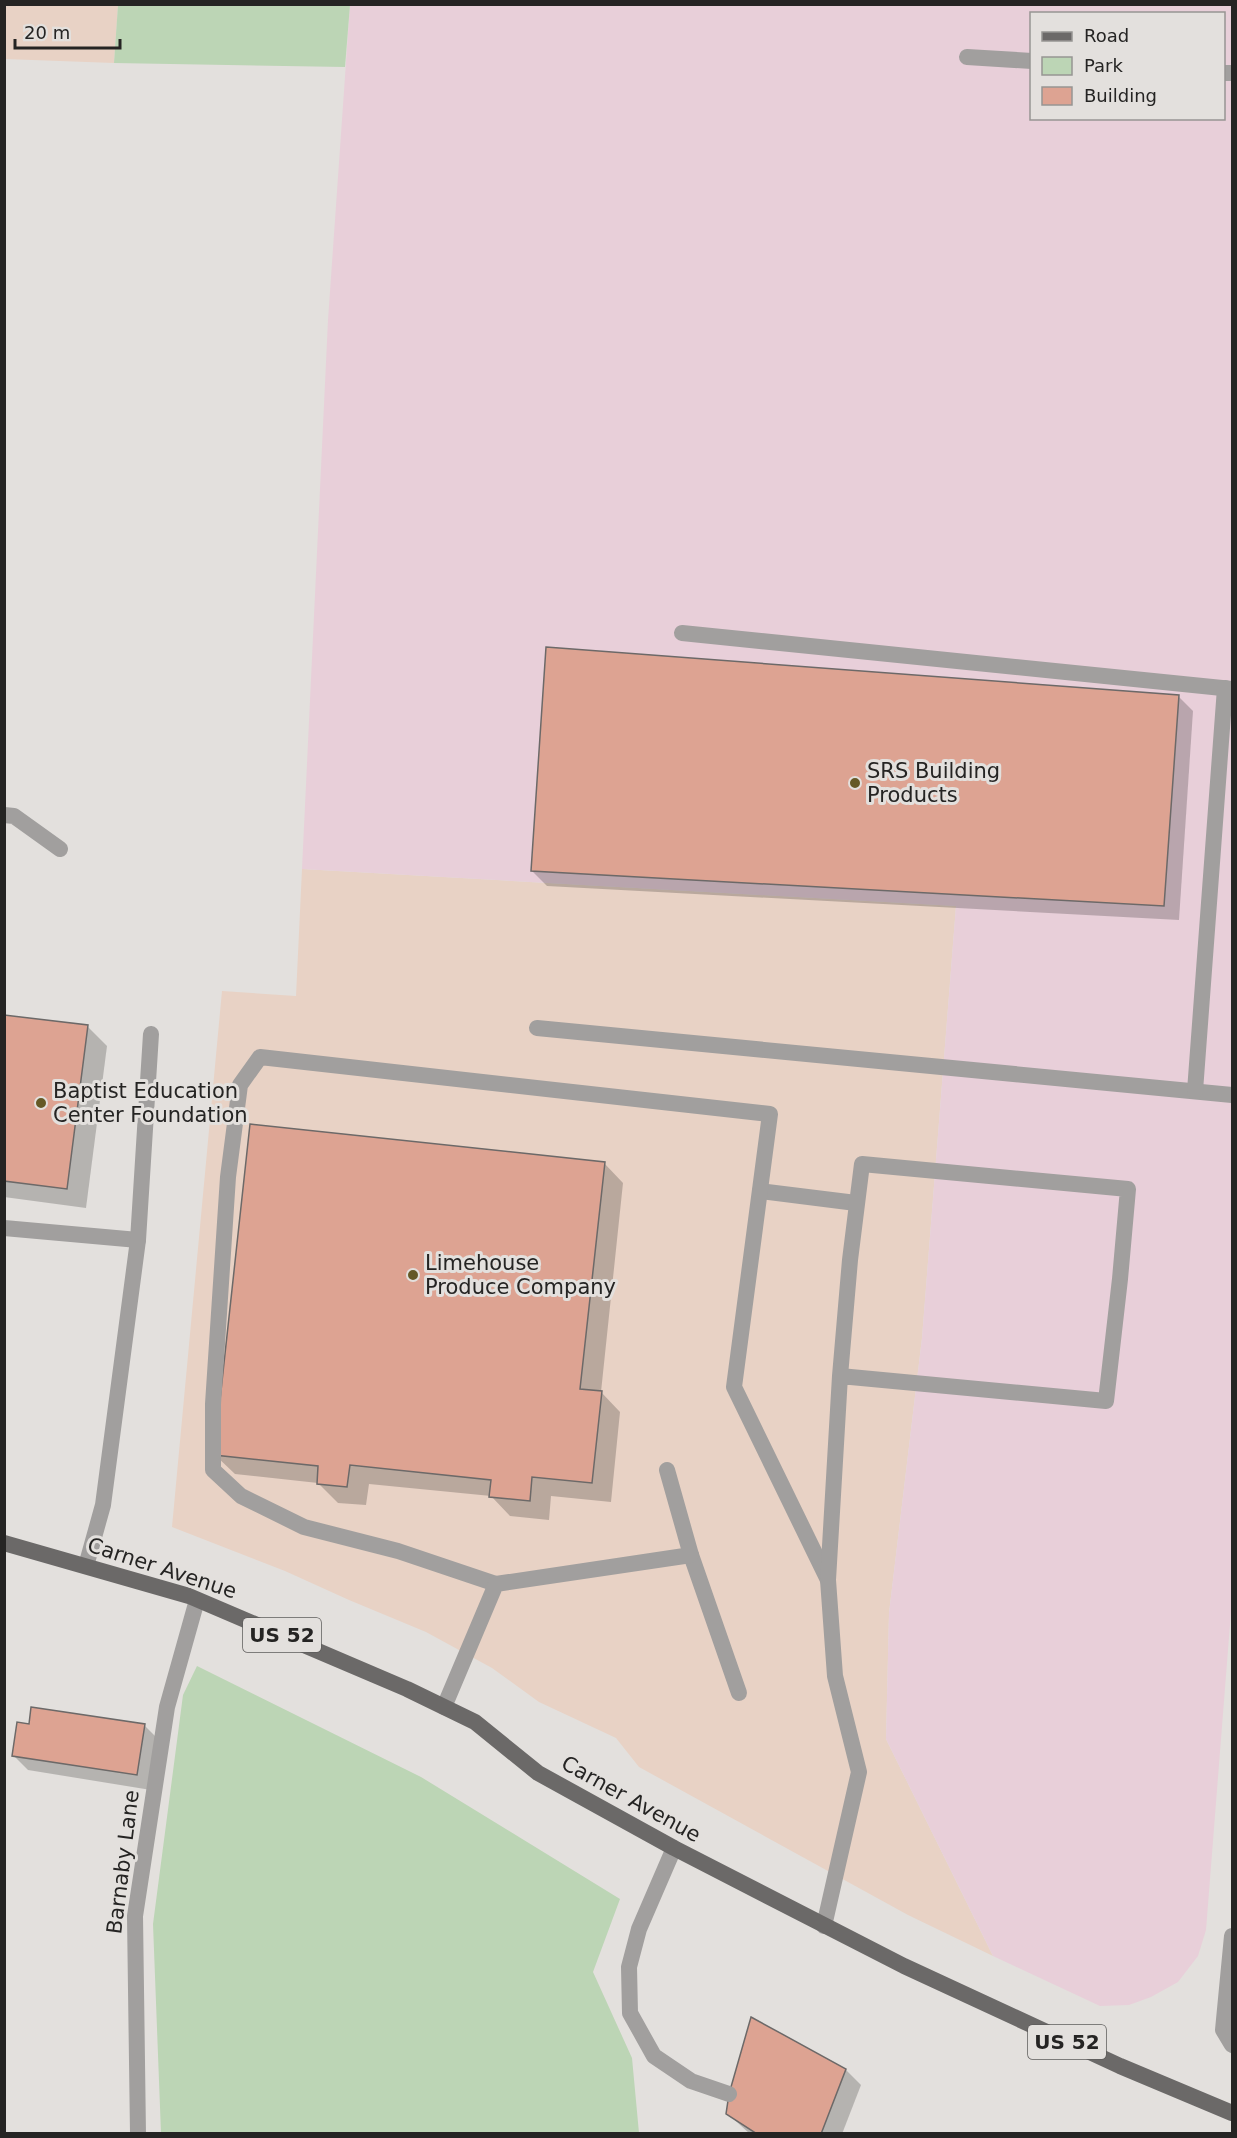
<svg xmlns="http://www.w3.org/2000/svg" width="1237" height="2138" font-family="'DejaVu Sans',sans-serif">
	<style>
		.commercial { fill: #e8d2c5 }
		.industrial { fill: #e8cfd9; fill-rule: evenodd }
		.green { fill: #bcd5b5 }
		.shadow { fill: #0003 }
		.building { fill: #dda392; stroke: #6c6968; stroke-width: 1.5 }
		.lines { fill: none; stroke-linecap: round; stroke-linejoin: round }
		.service { stroke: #a19f9e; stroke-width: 16 }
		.tertiary { stroke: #a19f9e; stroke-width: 16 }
		.primary { stroke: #6b6968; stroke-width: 16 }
		.poi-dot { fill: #655926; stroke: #e3e0dd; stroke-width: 2 }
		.labels { text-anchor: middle; stroke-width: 6; stroke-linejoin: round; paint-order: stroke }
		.shield { fill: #e3e0dd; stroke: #5e5c5b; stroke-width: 1.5 }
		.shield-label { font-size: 20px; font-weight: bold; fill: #252423 }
		.poi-label { font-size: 21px; fill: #252423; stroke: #e3e0dd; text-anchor: start }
		.street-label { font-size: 21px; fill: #252423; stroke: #e3e0dd }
	</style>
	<rect width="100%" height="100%" fill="#e3e0dd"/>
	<g class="commercial">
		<path d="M5 5H118L114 63 5 59Z"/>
		<path d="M302 869 956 906 922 1338 889 1613 886 1739 993 1956 908 1915 639 1767 616 1738 539 1702 492 1668 426 1632 349 1600 285 1571 172 1527 222 991 296 996Z"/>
	</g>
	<path class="industrial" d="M350 5H1232V1599L1206 1930 1198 1956 1178 1982 1151 1997 1129 2005 1100 2006 993 1956 886 1739 889 1613 922 1338 956 906 302 869 328 320ZM1032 14H1224V118H1032Z"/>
	<g class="green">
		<path d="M118 5H350L345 67 114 63Z"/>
		<path d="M197 1666 421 1777 620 1899 593 1972 632 2058 639 2133H161L153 1924 183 1695Z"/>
	</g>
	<g class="shadow">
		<path d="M1178 696 1193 711 1179 920 547 886 532 871Z"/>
		<path d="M4 1016 88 1027 107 1046 86 1208 4 1197Z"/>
		<path d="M604 1163 623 1183 601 1392 620 1412 611 1502 551 1496 549 1520 510 1516 491 1496 369 1484 366 1505 338 1503 318 1483 235 1474 215 1455Z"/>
		<path d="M30 1725H144L159 1740 151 1790 28 1770 13 1755Z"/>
		<path d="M846 2070 861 2085 842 2134H750L727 2113Z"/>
	</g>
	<g class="building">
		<path d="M546 647 1179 695 1164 906 531 871Z"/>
		<path d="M4 1015 88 1025 67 1189 4 1181Z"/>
		<path d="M250 1124 605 1162 580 1389 602 1391 592 1483 532 1477 530 1501 489 1497 491 1480 350 1465 347 1487 317 1484 318 1466 214 1455Z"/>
		<path d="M31 1707 145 1724 137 1775 12 1756 17 1722 29 1724Z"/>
		<path d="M751 2017 846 2069 821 2134H757L726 2114 729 2094Z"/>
	</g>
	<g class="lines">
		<g class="service">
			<path d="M967 57 1032 61"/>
			<path d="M1224 73H1232"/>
			<path d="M682 633 1232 689"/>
			<path d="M4 815 14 816 60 849"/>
			<path d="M537 1028 1232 1095"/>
			<path d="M1195 1091 1225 688"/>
			<path d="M760 1191 856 1203"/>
			<path d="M4 1228 138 1240"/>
			<path d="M691 1555 739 1693"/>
			<path d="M86 1566 103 1505 138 1240 151 1034"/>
			<path d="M496 1584 398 1551 304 1527 241 1496 213 1470V1404L228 1177 240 1085 260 1057 770 1114 734 1387 828 1580"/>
			<path d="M444 1707 496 1584 691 1555 667 1470"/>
			<path d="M674 1848 639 1929 629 1967 630 2013 654 2056 691 2081 729 2094"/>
			<path d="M824 1926 859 1772 835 1676 828 1580 840 1376 850 1260 862 1164 1128 1189 1120 1279 1106 1401 840 1376"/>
			<path d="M138 2134 135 1916 167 1707 197 1600"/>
		</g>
		<path class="tertiary" d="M1232 1936 1223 2030 1232 2045"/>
		<path class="primary" d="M4 1543 189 1596 407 1689 475 1722 538 1773 674 1848 904 1966 1120 2066 1232 2113"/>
	</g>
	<g class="poi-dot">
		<circle cx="855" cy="783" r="6"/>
		<circle cx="41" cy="1103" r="6"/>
		<circle cx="413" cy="1275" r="6"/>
	</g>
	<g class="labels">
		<g class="shield">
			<rect x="243" y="1618" width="78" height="34" rx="4.5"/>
			<rect x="1028" y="2025" width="78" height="34" rx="4.5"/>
		</g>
		<g class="shield-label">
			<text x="282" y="1642">US 52</text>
			<text x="1067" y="2049">US 52</text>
		</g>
		<g class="poi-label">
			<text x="867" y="778">SRS Building<tspan x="867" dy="24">Products</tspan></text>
			<text x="53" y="1098">Baptist Education<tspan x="53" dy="24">Center Foundation</tspan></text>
			<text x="425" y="1270">Limehouse<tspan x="425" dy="24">Produce Company</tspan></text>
		</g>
		<g class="street-label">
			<text transform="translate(162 1568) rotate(18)" y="7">Carner Avenue</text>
			<text transform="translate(631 1799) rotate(29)" y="7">Carner Avenue</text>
			<text transform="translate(123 1862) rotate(-83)" y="7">Barnaby Lane</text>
		</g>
	</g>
	<rect width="1237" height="2138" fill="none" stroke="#252423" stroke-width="12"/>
	<rect x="1030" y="12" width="195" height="108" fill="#e3e0dd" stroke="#979593" stroke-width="1.5"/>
	<rect x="1042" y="32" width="30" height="9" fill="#6b6968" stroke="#979593" stroke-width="1.5"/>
	<text x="1084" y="42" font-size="18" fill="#252423">Road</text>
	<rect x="1042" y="57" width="30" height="18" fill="#bcd5b5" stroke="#979593" stroke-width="1.5"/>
	<text x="1084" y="72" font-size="18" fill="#252423">Park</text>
	<rect x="1042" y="87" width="30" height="18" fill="#dda392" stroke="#979593" stroke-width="1.5"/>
	<text x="1084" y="102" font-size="18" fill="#252423">Building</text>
	<path d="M15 39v9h105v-9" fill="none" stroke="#252423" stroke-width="3"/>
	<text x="24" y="39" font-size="18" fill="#252423" stroke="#e3e0dd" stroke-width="4.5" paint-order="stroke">20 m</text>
</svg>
